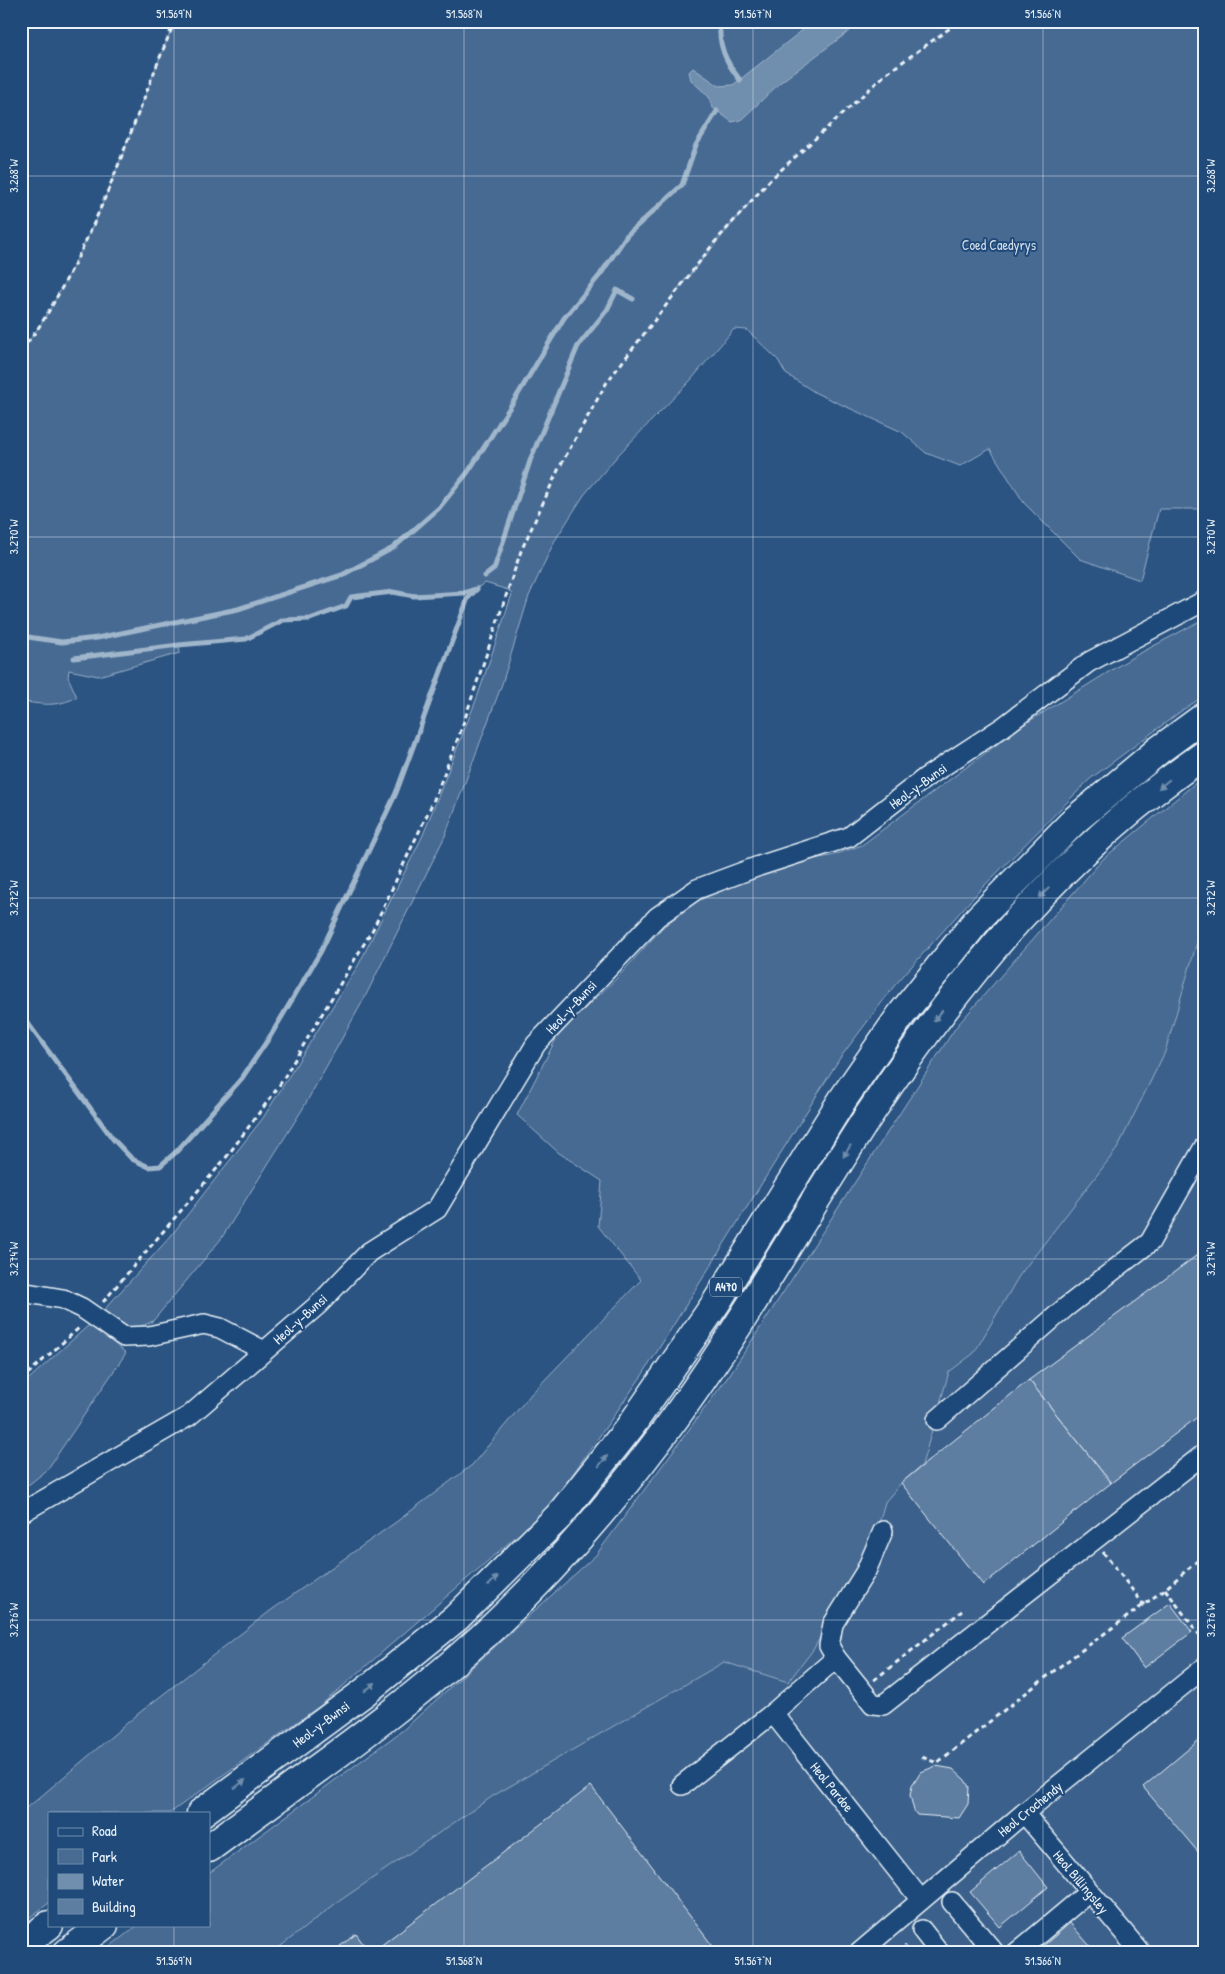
<svg xmlns="http://www.w3.org/2000/svg" width="1225" height="1974" font-family="'Patrick Hand',sans-serif">
	<style>
		.built { fill: #3a608b }
		.green { fill: #476b93; stroke: #98aec6; fill-rule: evenodd }
		.water { fill: #708ead; stroke: #a0b6cb }
		.lines { fill: none; stroke-linecap: round; stroke-linejoin: round }
		.stream { stroke: #a0b6cb; stroke-width: 5 }
		.building { fill: #5d7da1; stroke: #e8f1f8 }
		.minor-casing { stroke: #e8f1f8; stroke-width: 22 }
		.highway-casing { stroke: #e8f1f8; stroke-width: 31 }
		.path { stroke: #e8f1f8; stroke-width: 3; stroke-dasharray: 5 4; stroke-linecap: butt }
		.minor { stroke: #1f4a7a; stroke-width: 19 }
		.highway { stroke: #1f4a7a; stroke-width: 28 }
		.oneway { fill: #6f8dac }
		.ticks { fill: none; stroke: #e8f1f8; stroke-width: 1; stroke-opacity: 0.45 }
		.labels { text-anchor: middle; stroke-width: 4; stroke-linejoin: round; paint-order: stroke }
		.shield { fill: #1f4a7a; stroke: #acbfd2; stroke-width: 1 }
		.shield-label { font-size: 12px; font-weight: bold; fill: #e8f1f8 }
		.park-label { font-size: 14px; fill: #d0dde9; stroke: #1f4a7a }
		.street-label { font-size: 14px; fill: #e8f1f8; stroke: #1f4a7a }
		.neatline { fill: none; stroke: #e8f1f8; stroke-width: 2 }
		.ticks-label { font-size: 12px; text-anchor: middle; fill: #e8f1f8 }
	</style>
	<rect width="100%" height="100%" fill="#2b5482"/>
	<filter id="ink" filterUnits="userSpaceOnUse"><feTurbulence type="fractalNoise" baseFrequency=".02" numOctaves="2"/><feDisplacementMap in="SourceGraphic" scale="10" xChannelSelector="R" yChannelSelector="G"/><feConvolveMatrix kernelMatrix="1 2 1 2 8 2 1 2 1" color-interpolation-filters="sRGB"/></filter>
	<g filter="url(#ink)">
		<path class="built" d="M1204 918V1953H272L335 1904 493 1796 724 1662 788 1681 813 1650 872 1548 885 1502 901 1483 922 1465 949 1372 974 1352 1019 1276 1117 1149 1165 1052Z"/>
		<g class="green">
			<path d="M175 21H1204V509H1159L1140 580 1080 559 1024 503 990 449 960 466 926 453 902 432 816 393 786 374 778 360 747 330 734 329 690 381 619 454 584 495 554 542 529 596 502 684 445 836 364 999 302 1110 221 1239 153 1321C129 1333 121 1327 102 1312L170 1237 263 1118 359 964 423 835 478 695 512 594 508 590 485 583C459 601 423 594 394 592 380 591 365 595 351 596L346 606 310 619 283 620 246 639 179 645 180 653 98 676 69 670 68 677 77 697C58 707 42 705 21 701V350C40 329 53 304 66 280 111 197 138 107 175 21ZM753 199 673 295 714 243Z"/>
			<path d="M1204 619V696L1184 709 1090 779 979 891 895 985 840 1058 643 1374 549 1508 321 1705 170 1813H49V1903L21 1924V1811L33 1803 139 1713 270 1611 396 1522 472 1465 531 1394 641 1280 598 1226 602 1181 559 1153 517 1115 559 1033 618 977 663 927 697 901 789 863 831 856 862 845 1023 725 1131 658Z"/>
			<path d="M1204 776V918L1165 1052 1117 1149 1019 1276 974 1353 949 1372 922 1465 901 1483 885 1502 872 1548 813 1650 788 1682 724 1662 493 1796 335 1904 272 1953H101L138 1925H209V1873L403 1730 596 1555 730 1374 956 1027 1103 859Z"/>
			<path d="M90 1324 126 1353 47 1470 21 1491V1386Z"/>
		</g>
		<path class="water" d="M814 21H863L782 81 741 120 732 122 712 107 709 97 691 80 689 72 693 68 719 86 733 85Z"/>
		<g class="lines">
			<g class="stream">
				<path d="M720 21C718 45 725 61 740 80"/>
				<path d="M485 576 494 569 531 458 578 346 607 310 617 290 633 299"/>
				<path d="M21 636 62 642 97 638 238 609 342 575 393 548 439 508 468 472 517 396 564 318 600 275 627 235 682 185 696 145 717 111"/>
				<path d="M74 658 179 645 246 639 283 620 310 619 346 606 351 597 393 592 414 596 464 593 475 589"/>
				<path d="M21 1014 113 1139 132 1159 149 1167 160 1166 176 1152 242 1078 271 1035 321 951 396 793 468 598 477 589"/>
			</g>
		</g>
		<g class="building">
			<path d="M1204 1250V1412L1111 1483 1029 1380Z"/>
			<path d="M1029 1380 1111 1483 983 1585 901 1483Z"/>
			<path d="M1170 1603 1192 1632 1144 1668 1122 1638Z"/>
			<path d="M1204 1736V1859L1143 1787Z"/>
			<path d="M936 1766 953 1769 965 1780 969 1787 968 1804 959 1818 917 1815 914 1811 910 1795 912 1786 921 1772Z"/>
			<path d="M591 1786 718 1953H371Z"/>
			<path d="M1019 1851 1048 1887 1000 1927 970 1892Z"/>
			<path d="M1070 1923 1096 1953H1035Z"/>
			<path d="M356 1934 370 1953H331Z"/>
			<path d="M905 1945 911 1953H897Z"/>
		</g>
		<g class="lines">
			<g class="minor-casing">
				<g id="minor">
					<path d="M21 1292 63 1299 82 1308 124 1337 149 1336 204 1324 220 1328 264 1351"/>
					<path d="M937 1420 1065 1308 1150 1242 1204 1147"/>
					<path d="M21 1513 189 1416 319 1304 369 1252 437 1209 536 1044 657 917 697 889 759 866 849 837 925 778 1003 727 1089 662 1204 601"/>
					<path d="M836 1658 829 1646 833 1624 866 1571 883 1531"/>
					<path d="M682 1785 773 1713"/>
					<path d="M1024 1813 1141 1953"/>
					<path d="M921 1900 773 1713 836 1658 873 1704 883 1705 1204 1454"/>
					<path d="M952 1902 995 1953"/>
					<path d="M922 1930 940 1953"/>
					<path d="M859 1953 1024 1813 1204 1668"/>
					<path d="M1016 1953 1089 1892"/>
				</g>
			</g>
			<g class="highway-casing">
				<g id="highway">
					<path d="M201 1813 366 1691 456 1618 559 1516 630 1427 716 1303 843 1099 901 1015 979 918 1075 820 1159 750 1204 717"/>
					<path d="M209 1848C305 1777 405 1709 493 1627 553 1571 607 1508 657 1442 736 1339 798 1224 869 1115 959 979 1067 848 1204 755"/>
					<path d="M21 1946 49 1925"/>
					<path d="M67 1953 104 1925"/>
				</g>
			</g>
			<g class="path">
				<path d="M21 350C40 329 53 304 66 280 111 197 138 107 175 21"/>
				<path d="M103 1302 225 1159 279 1086 373 929 433 802 460 733 521 551 559 468 607 382 714 243 770 180 887 73 960 21"/>
				<path d="M21 1380 80 1327"/>
				<path d="M1103 1552 1144 1605"/>
				<path d="M1165 1589 1204 1641"/>
				<path d="M874 1680 962 1611"/>
				<path d="M922 1757 937 1763 1059 1667 1165 1589 1204 1555"/>
			</g>
			<use href="#minor" class="minor"/>
			<use href="#highway" class="highway"/>
		</g>
		<defs><path id="oneway-solid" d="M-6-.8H1V-3.2L6.5 0L1 3.2V.8H-6Z" transform="scale(1.25)"/></defs>
		<g class="oneway">
			<use href="#oneway-solid" transform="translate(1164 784) rotate(140)"/>
			<use href="#oneway-solid" transform="translate(1044 893) rotate(135)"/>
			<use href="#oneway-solid" transform="translate(938 1016) rotate(129)"/>
			<use href="#oneway-solid" transform="translate(847 1151) rotate(122)"/>
			<use href="#oneway-solid" transform="translate(603 1461) rotate(-51)"/>
			<use href="#oneway-solid" transform="translate(493 1581) rotate(-45)"/>
			<use href="#oneway-solid" transform="translate(370 1687) rotate(-38)"/>
			<use href="#oneway-solid" transform="translate(240 1784) rotate(-37)"/>
		</g>
	</g>
	<path class="ticks" d="M174 21V1813M464 21V1953M753 21V1953M1043 21V1953M21 176H1204M21 537H1204M21 898H1204M21 1259H1204M21 1620H1204M174 1925V1953"/>
	<g class="labels">
		<rect class="shield" x="710" y="1277.5" width="32" height="19" rx="4"/>
		<g class="shield-label">
			<text x="726" y="1291">A470</text>
		</g>
		<g class="park-label">
			<text x="999" y="250">Coed Caedyrys</text>
		</g>
		<g class="street-label">
			<text transform="translate(918 786) rotate(-36)" y="5">Heol-y-Bwnsi</text>
			<text transform="translate(571 1007) rotate(-47)" y="5">Heol-y-Bwnsi</text>
			<text transform="translate(300 1319) rotate(-42)" y="5">Heol-y-Bwnsi</text>
			<text transform="translate(321 1724) rotate(-37)" y="5">Heol-y-Bwnsi</text>
			<text transform="translate(832 1787) rotate(51)" y="5">Heol Pardoe</text>
			<text transform="translate(1030 1809) rotate(-39)" y="5">Heol Crochendy</text>
			<text transform="translate(1081 1882) rotate(50)" y="5">Heol Billingsley</text>
		</g>
	</g>
	<rect width="1225" height="1974" fill="none" stroke="#1f4a7a" stroke-width="55"/>
	<rect x="48" y="1812" width="162" height="115" fill="#1f4a7a" stroke="#6f8dac"/>
	<rect x="58" y="1828" width="25" height="8" fill="#1f4a7a" stroke="#6f8dac"/>
	<text x="92" y="1836" font-size="15" fill="#e8f1f8">Road</text>
	<rect x="58" y="1849" width="25" height="15" fill="#476b93" stroke="#6f8dac"/>
	<text x="92" y="1862" font-size="15" fill="#e8f1f8">Park</text>
	<rect x="58" y="1874" width="25" height="15" fill="#708ead" stroke="#6f8dac"/>
	<text x="92" y="1886" font-size="15" fill="#e8f1f8">Water</text>
	<rect x="58" y="1899" width="25" height="15" fill="#5d7da1" stroke="#6f8dac"/>
	<text x="92" y="1912" font-size="15" fill="#e8f1f8">Building</text>
	<rect x="28" y="28" width="1170" height="1918" class="neatline"/>
	<g class="ticks-label">
		<text x="174" y="18">51.569°N</text>
		<text x="464" y="18">51.568°N</text>
		<text x="753" y="18">51.567°N</text>
		<text x="1043" y="18">51.566°N</text>
		<text transform="translate(1211 176) rotate(-90)" y="4">3.268°W</text>
		<text transform="translate(14 176) rotate(-90)" y="4">3.268°W</text>
		<text transform="translate(1211 537) rotate(-90)" y="4">3.270°W</text>
		<text transform="translate(14 537) rotate(-90)" y="4">3.270°W</text>
		<text transform="translate(1211 898) rotate(-90)" y="4">3.272°W</text>
		<text transform="translate(14 898) rotate(-90)" y="4">3.272°W</text>
		<text transform="translate(1211 1259) rotate(-90)" y="4">3.274°W</text>
		<text transform="translate(14 1259) rotate(-90)" y="4">3.274°W</text>
		<text transform="translate(1211 1620) rotate(-90)" y="4">3.276°W</text>
		<text transform="translate(14 1620) rotate(-90)" y="4">3.276°W</text>
		<text x="174" y="1965">51.569°N</text>
		<text x="464" y="1965">51.568°N</text>
		<text x="753" y="1965">51.567°N</text>
		<text x="1043" y="1965">51.566°N</text>
	</g>
</svg>
